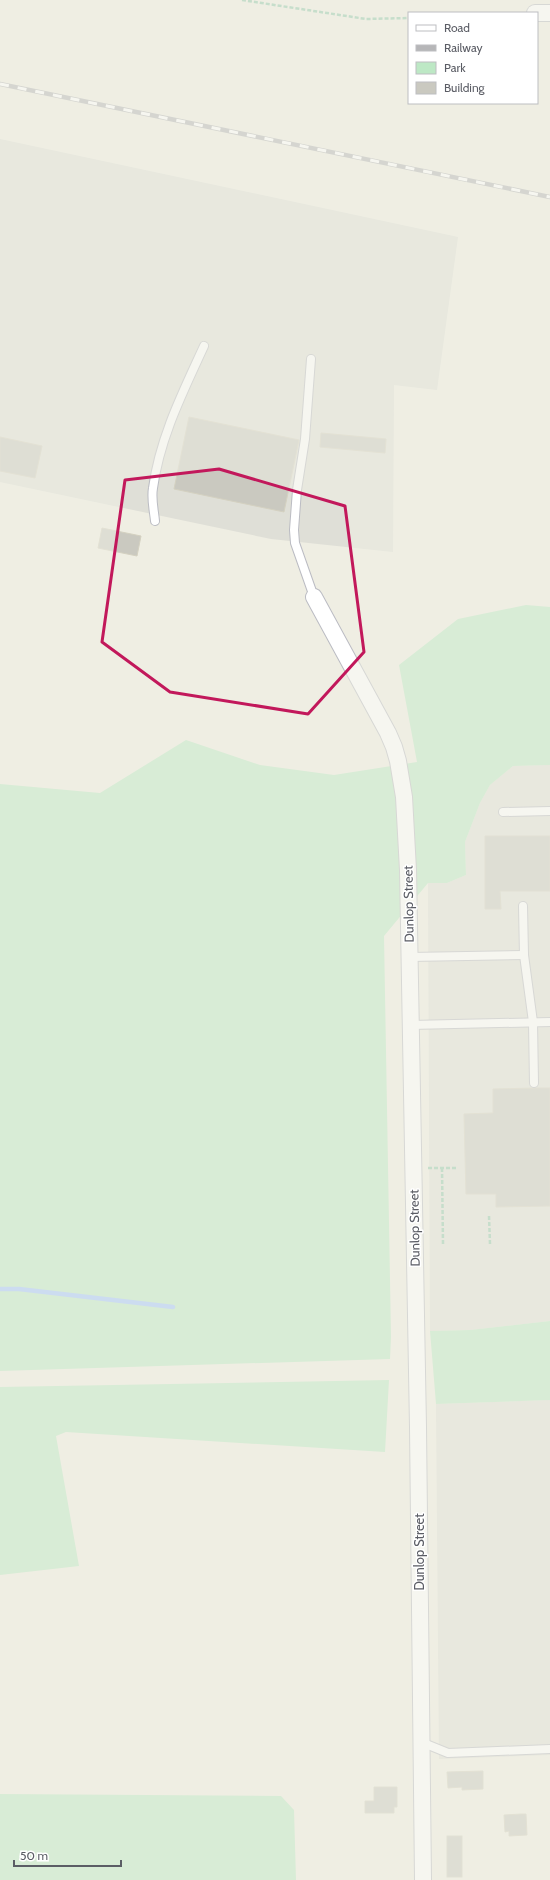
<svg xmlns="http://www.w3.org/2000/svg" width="550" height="1880" font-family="Cabin,sans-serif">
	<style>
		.industrial { fill: #dfdfd7 }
		.green { fill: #bde8c5 }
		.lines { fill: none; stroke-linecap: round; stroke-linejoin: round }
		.stream { stroke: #a3c5ff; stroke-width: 4.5 }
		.building { fill: #cac9c0; stroke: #d4d1c1 }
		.lane-casing { stroke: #bbbcc3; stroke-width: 10 }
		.street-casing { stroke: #bbbcc3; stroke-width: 18 }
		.path { stroke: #96c9ae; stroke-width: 2.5; stroke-dasharray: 4 2; stroke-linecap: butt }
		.lane { stroke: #fff; stroke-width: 8 }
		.street { stroke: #fff; stroke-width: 16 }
		.rail-casing { stroke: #b6b6b8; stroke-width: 4.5 }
		.rail { stroke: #fff; stroke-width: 3; stroke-dasharray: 9; stroke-linecap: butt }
		.marked { fill: none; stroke: #c2185b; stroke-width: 3; stroke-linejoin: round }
		.labels { text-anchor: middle; stroke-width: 3; stroke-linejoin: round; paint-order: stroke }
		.street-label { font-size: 13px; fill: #5b5d65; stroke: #fff }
	</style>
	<rect width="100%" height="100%" fill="#efeee3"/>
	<g class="industrial">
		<path d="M0 139 458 237 437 390 394 385 393 552 271 539 0 482Z"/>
		<path d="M550 765V1321L470 1330 430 1331 428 883H447L466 875 465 842 480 803 490 785 513 766Z"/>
		<path d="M550 1400V1755L439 1759 436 1404Z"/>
	</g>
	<g class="green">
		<path d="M526 605 550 607V765L513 766 490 785 480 803 465 842 466 875 447 883H428L384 936 391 1337 390 1359 0 1371V784L100 793 186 740 260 765 334 775 417 762 399 665 458 619Z"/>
		<path d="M550 1321V1400L436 1404 430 1331 470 1330Z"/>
		<path d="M389 1380 385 1452 66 1432 56 1436 79 1566 0 1575V1387Z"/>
		<path d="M0 1794 281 1796 294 1810 296 1880H0Z"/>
	</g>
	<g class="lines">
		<path class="stream" d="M0 1289H19L173 1307"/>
	</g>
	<g class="building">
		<path d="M189 417 299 440 284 512 174 489Z"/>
		<path d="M321 433 386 439 385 453 320 447Z"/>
		<path d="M0 437 42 446 35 478 0 471Z"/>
		<path d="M102 528 141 536 137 556 98 548Z"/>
		<path d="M485 836H550V891H500L501 909H485Z"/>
		<path d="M537 1088H550V1206L496 1207V1194H466L464 1114 493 1113V1089Z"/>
		<path d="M483 1771V1789L462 1790V1787L448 1788 447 1772Z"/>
		<path d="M374 1787H397V1807H394V1813H365V1801H374Z"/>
		<path d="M521 1814H526L527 1835 509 1836V1831L505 1832 504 1815Z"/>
		<rect x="447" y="1836" width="15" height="41"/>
	</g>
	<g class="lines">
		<g class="lane-casing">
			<g id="lane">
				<path d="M311 359 305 439 297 490 294 530 295 543 314 597"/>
				<path d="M155 521C154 510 151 499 153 488 160 437 183 392 204 346"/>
				<path d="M503 812 550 811"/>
				<path d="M523 906 524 955 533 1022 534 1083"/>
				<path d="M409 957 524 955"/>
				<path d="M410 1025 550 1022"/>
				<path d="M421 1742 448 1753 550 1749"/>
			</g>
		</g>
		<g class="street-casing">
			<g id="street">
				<path d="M535 13H550"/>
				<path d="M314 597 388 733 394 747 398 761 404 797 408 870 418 1427 423 1880"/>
			</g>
		</g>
		<g class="path">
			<path d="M242 0 366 19 409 18"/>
			<path d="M428 1168H456"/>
			<path d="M442 1168 443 1244"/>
			<path d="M489 1216 490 1244"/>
		</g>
		<use href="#lane" class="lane"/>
		<use href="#street" class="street"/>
		<g class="rail-casing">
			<path id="rail" d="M0 84 550 197"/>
		</g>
		<use href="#rail" class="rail"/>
	</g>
	<path d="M0 0H550V1880H0ZM219 469 345 506 364 652 308 714 170 692 102 642 125 480Z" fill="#efeee3" fill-opacity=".55" fill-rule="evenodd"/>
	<path class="marked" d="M219 469 345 506 364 652 308 714 170 692 102 642 125 480Z"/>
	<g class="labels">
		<g class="street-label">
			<text transform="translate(408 904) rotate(-91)" y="5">Dunlop Street</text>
			<text transform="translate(414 1228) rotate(-91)" y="5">Dunlop Street</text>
			<text transform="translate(419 1552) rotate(-90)" y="5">Dunlop Street</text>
		</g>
	</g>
	<rect x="408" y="12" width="130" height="92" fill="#ffffff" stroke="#bdbec1"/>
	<rect x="416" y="25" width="20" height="6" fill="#ffffff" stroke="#bdbec1"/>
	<text x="444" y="32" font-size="12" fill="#5b5d65">Road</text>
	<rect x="416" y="45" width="20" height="6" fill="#b6b6b8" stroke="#bdbec1"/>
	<text x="444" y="52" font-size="12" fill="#5b5d65">Railway</text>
	<rect x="416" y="62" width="20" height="12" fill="#bde8c5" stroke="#bdbec1"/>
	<text x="444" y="72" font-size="12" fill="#5b5d65">Park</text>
	<rect x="416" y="82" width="20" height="12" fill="#cac9c0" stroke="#bdbec1"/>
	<text x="444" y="92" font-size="12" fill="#5b5d65">Building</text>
	<path d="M14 1860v6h107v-6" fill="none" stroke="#5b5d65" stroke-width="2"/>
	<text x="20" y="1860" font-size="12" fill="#5b5d65" stroke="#ffffff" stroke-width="3" paint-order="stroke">50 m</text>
</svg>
